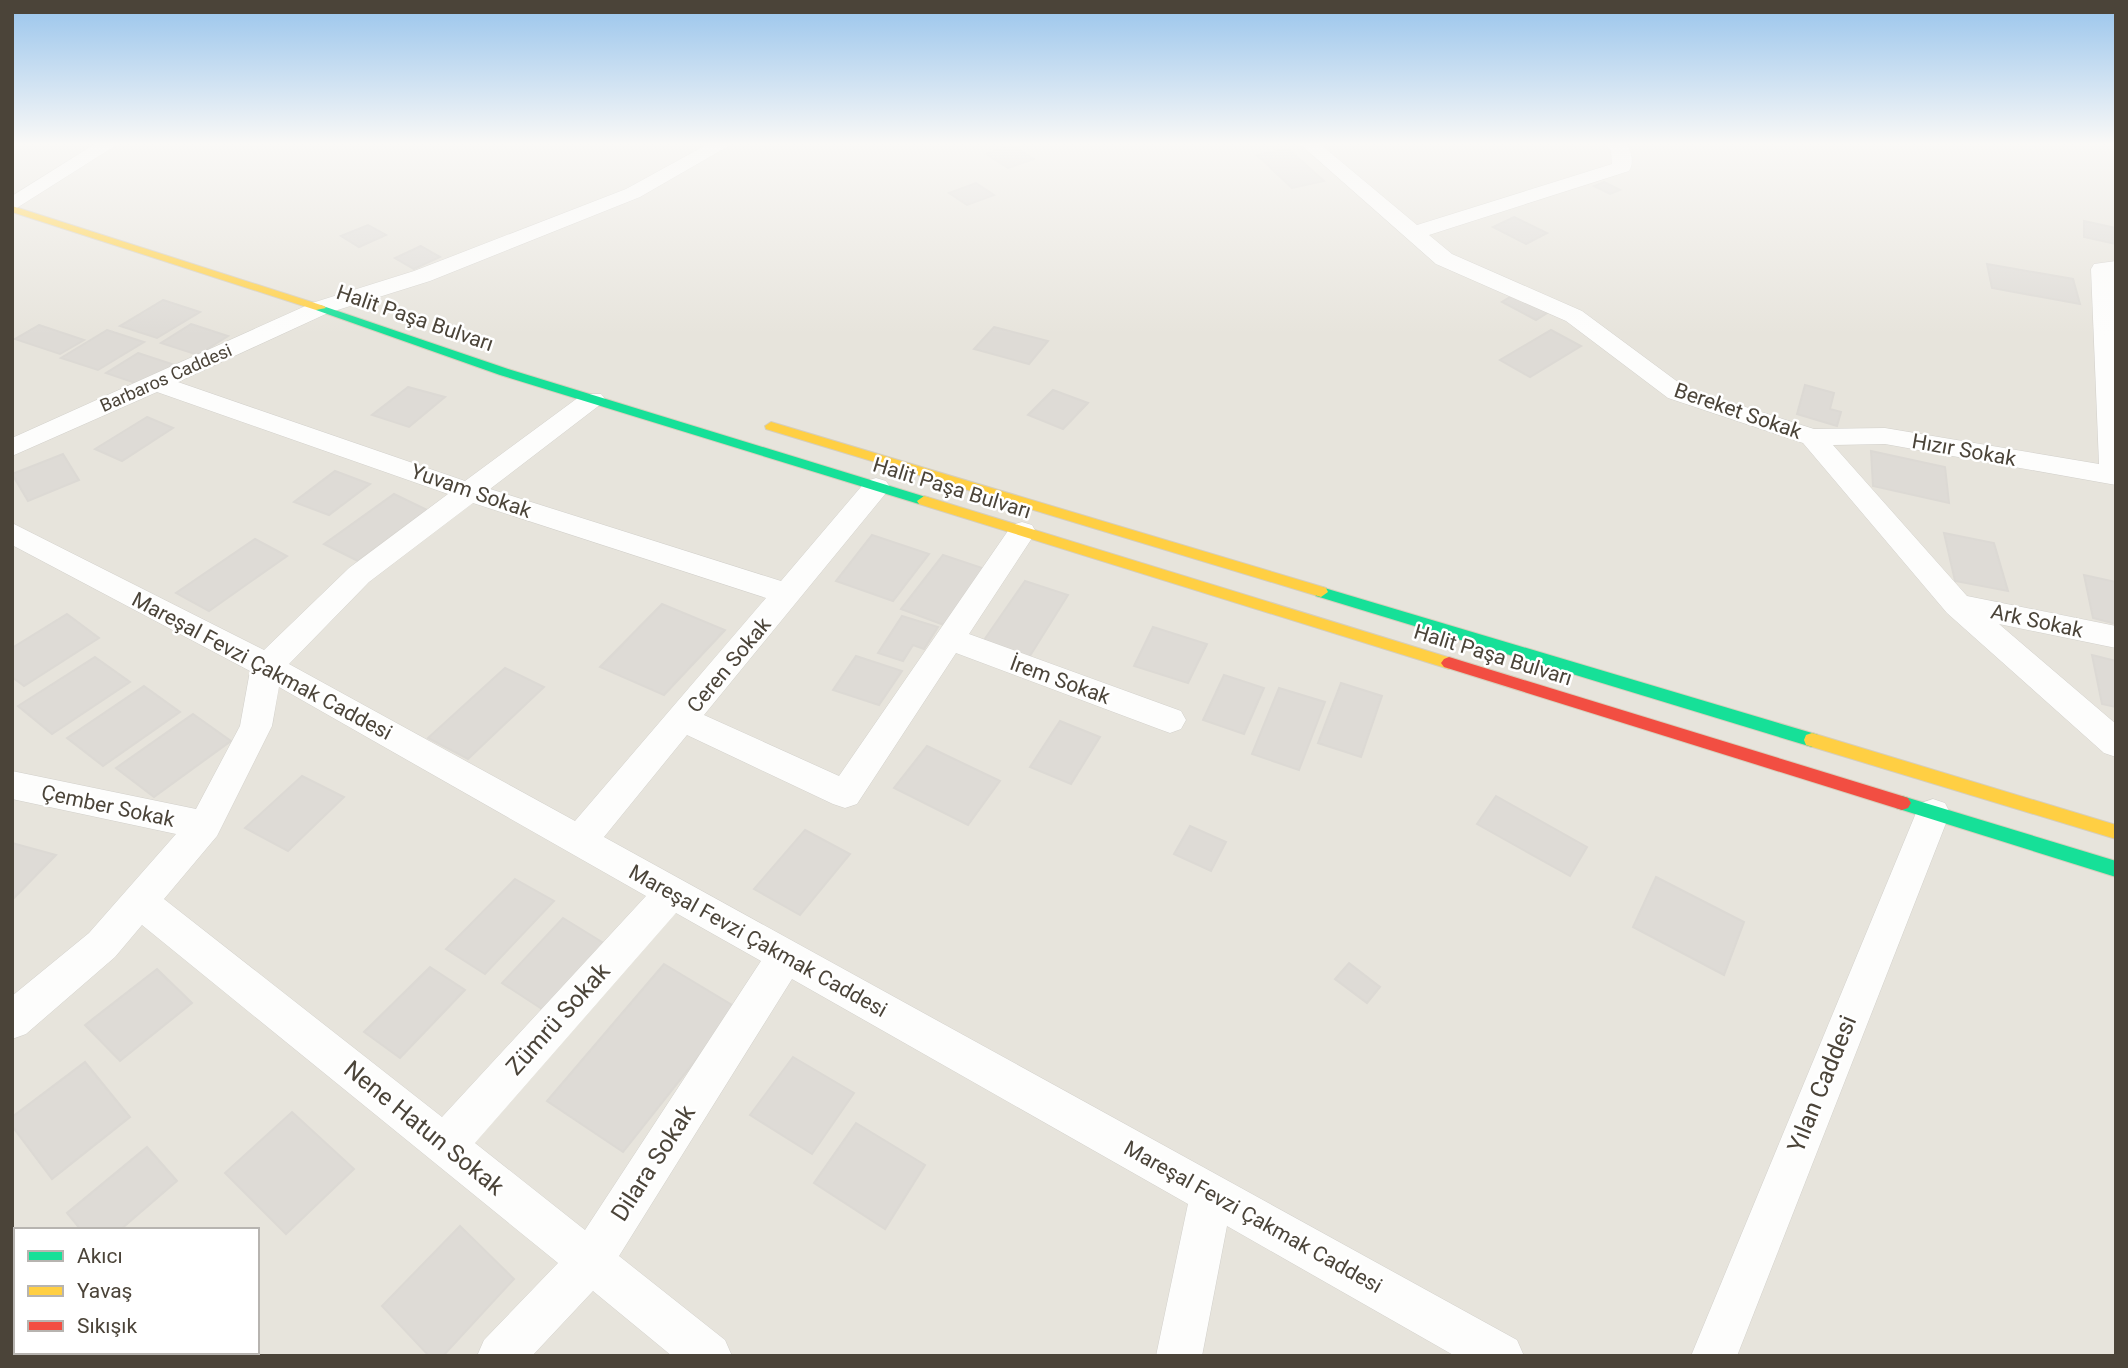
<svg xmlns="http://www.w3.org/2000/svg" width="2128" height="1368" font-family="Roboto,sans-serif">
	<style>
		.residential { fill: #e7e4dc; fill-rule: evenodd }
		.building { fill: #dedbd6; stroke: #dcd9d4; stroke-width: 2 }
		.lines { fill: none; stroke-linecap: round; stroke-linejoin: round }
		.street-casing { stroke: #d2d0cb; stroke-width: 1 }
		.fast-casing { stroke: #d6cebb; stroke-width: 2 }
		.slow-casing { stroke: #d6cebb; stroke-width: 2 }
		.jam-casing { stroke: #d6cebb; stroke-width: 2 }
		.street { fill: #fdfdfc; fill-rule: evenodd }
		.fast { fill: #16e098; fill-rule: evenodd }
		.slow { fill: #ffcf43; fill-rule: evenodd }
		.jam { fill: #f24e42; fill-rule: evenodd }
		.labels { text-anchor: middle; stroke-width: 5; stroke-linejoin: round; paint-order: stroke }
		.far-street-label { font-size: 18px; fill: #4b4439; stroke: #fff }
		.street-label { font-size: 21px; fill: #4b4439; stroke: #fff }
		.near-street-label { font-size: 24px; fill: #4b4439; stroke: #fff }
	</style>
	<rect width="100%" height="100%" fill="#f4f2ee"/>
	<path class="residential" d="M12 144H2116V1356H12ZM16 1230H257V1352H16Z"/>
	<g class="building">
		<path d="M1012 145 1034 159 1008 168 986 154Z"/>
		<path d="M1288 149 1324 181 1292 188 1257 155Z"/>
		<path d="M1604 182 1620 190 1610 194 1594 186Z"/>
		<path d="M976 183 994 195 967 205 949 193Z"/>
		<path d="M1514 217 1547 233 1526 244 1493 227Z"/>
		<path d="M2084 221 2116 228V244L2084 237Z"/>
		<path d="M368 225 386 235 359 247 341 236Z"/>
		<path d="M421 246 440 257 414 269 395 258Z"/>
		<path d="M1987 264 2073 279 2080 304 1992 288Z"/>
		<path d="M1515 294 1550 311 1536 320 1502 302Z"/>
		<path d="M163 300 200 312 157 338 120 326Z"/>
		<path d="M191 324 228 336 198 355 161 343Z"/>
		<path d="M39 325 84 340 60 354 15 339Z"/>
		<path d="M994 327 1048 341 1029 364 974 349Z"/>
		<path d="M107 330 144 342 98 370 61 358Z"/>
		<path d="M1551 330 1581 346 1530 377 1500 360Z"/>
		<path d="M138 353 175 365 144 386 106 373Z"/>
		<path d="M1805 385 1834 393 1830 409 1841 412 1837 426 1797 414Z"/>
		<path d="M408 387 445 397 409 427 372 415Z"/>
		<path d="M1053 390 1088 403 1063 429 1028 415Z"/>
		<path d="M147 417 173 428 122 461 95 449Z"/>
		<path d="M1871 451 1945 467 1949 503 1873 486Z"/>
		<path d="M63 454 79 480 28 501 12 474Z"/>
		<path d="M335 471 370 484 329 515 294 502Z"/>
		<path d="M394 494 427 510 358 561 324 544Z"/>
		<path d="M1944 533 1994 543 2008 591 1955 581Z"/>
		<path d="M872 535 929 554 893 601 836 581Z"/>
		<path d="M255 539 287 556 209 611 176 593Z"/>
		<path d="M943 555 985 569 944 625 901 609Z"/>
		<path d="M2084 575 2116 582V624L2093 618Z"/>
		<path d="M1025 581 1068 595 1028 659 982 643Z"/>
		<path d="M662 604 725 630 664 695 600 667Z"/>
		<path d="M67 614 99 638 24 686 12 677V648Z"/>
		<path d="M902 616 938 627 924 649 913 645 903 661 878 653Z"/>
		<path d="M1153 627 1207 644 1188 683 1134 666Z"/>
		<path d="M2092 655 2116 661V707L2102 704Z"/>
		<path d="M856 656 902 671 879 705 833 690Z"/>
		<path d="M95 657 130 682 52 734 18 706Z"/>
		<path d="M505 668 544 687 468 759 428 738Z"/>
		<path d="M1224 675 1264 688 1244 734 1203 720Z"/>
		<path d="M1341 683 1382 696 1361 757 1318 743Z"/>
		<path d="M144 686 180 712 103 766 67 738Z"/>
		<path d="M1279 688 1325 702 1299 770 1252 754Z"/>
		<path d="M193 714 231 741 154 797 116 768Z"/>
		<path d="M1060 721 1100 737 1071 784 1030 767Z"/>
		<path d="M927 746 1000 781 968 825 894 788Z"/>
		<path d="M302 776 344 797 288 851 245 828Z"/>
		<path d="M1496 796 1587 847 1570 876 1477 824Z"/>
		<path d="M1190 826 1226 842 1211 871 1174 854Z"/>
		<path d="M805 830 850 854 800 915 754 889Z"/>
		<path d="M12 843 56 855 12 900Z"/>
		<path d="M1656 877 1744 922 1724 975 1633 927Z"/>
		<path d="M515 879 554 901 485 974 446 949Z"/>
		<path d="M563 918 605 944 545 1011 502 983Z"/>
		<path d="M1349 963 1380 987 1367 1003 1335 979Z"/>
		<path d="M664 964 737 1008 623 1152 547 1101Z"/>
		<path d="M430 967 465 990 400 1058 364 1032Z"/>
		<path d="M157 969 192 1003 120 1061 85 1025Z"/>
		<path d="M793 1057 854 1093 812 1154 750 1115Z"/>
		<path d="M85 1062 130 1117 52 1179 12 1126V1117Z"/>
		<path d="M292 1112 354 1169 286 1234 225 1173Z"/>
		<path d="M856 1123 925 1165 885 1229 814 1183Z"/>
		<path d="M147 1147 177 1181 120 1230H81L67 1213Z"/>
		<path d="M460 1226 514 1279 443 1356H429L382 1306Z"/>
	</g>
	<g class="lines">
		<g class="street-casing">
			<g id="street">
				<path d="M95 144H118L12 211V196Z"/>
				<path d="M708 144H732L640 197 430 281 328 313 178 382 465 481 583 394H601L605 399 601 404 490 489 781 581 866 481 876 478 886 481 890 487 886 493 704 715 839 776 1012 525 1022 522 1032 525 1036 532 969 634 1181 711 1186 720 1181 729 1170 733 1159 729 956 653 857 804 845 808 833 804 687 735 604 837 1517 1340 1524 1356H1455L1227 1226 1202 1356H1156L1188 1204 792 979 619 1256 725 1340 732 1356H672L593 1291 532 1356H477L484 1340 558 1263 142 925 115 957 26 1034 12 1039V996L89 933 176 834 12 799V771L196 809 240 726 250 671 12 545V523L264 650 349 568 448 494 157 392 12 456V438L312 303 414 271 626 189ZM473 503 766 598 575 821 289 664 369 582ZM279 687 646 896 442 1117 164 899 217 836 272 726ZM676 913 761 961 585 1230 475 1143Z"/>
				<path d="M1300 144H1320L1417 225 1612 164 1611 151 1604 144H1626C1632 150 1634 164 1629 171L1429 235 1452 254 1582 311 1686 388 1814 429 1885 428 2099 464 2091 269 2094 264 2116 261V485L1885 444 1833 445 1967 596 2116 626V648L1999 624 2116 724V757L2104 753 1947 613 1803 443 1668 398 1566 321 1436 264Z"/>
				<path d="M1933 799 1945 803 1950 813 1737 1356H1691L1916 813 1921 803Z"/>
				<path d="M12 1263 16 1264V1312L12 1311Z"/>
				<path d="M39 1352H86L87 1356H40Z"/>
			</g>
		</g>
		<g class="fast-casing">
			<g id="fast">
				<path d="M320 305 508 369 929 498 931 501 929 504H919L500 375 316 310V306Z"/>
				<path d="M1321 587 1812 733 1818 735 1820 740 1818 745 1812 747 1316 596 1314 592 1316 588Z"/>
				<path d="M1902 796 2116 861V877L1896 808 1893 803 1896 798Z"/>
			</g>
		</g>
		<g class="slow-casing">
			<g id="slow">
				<path d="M12 206 324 306 326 308 316 310 12 212Z"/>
				<path d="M771 422 1326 588 1328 592 1321 597 766 429 765 426Z"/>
				<path d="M924 496 1454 659 1457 663 1449 669 919 504 917 501Z"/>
				<path d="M1812 733 2116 825V839L1806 745 1804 740 1806 735Z"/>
			</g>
		</g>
		<g class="jam-casing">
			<path id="jam" d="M1449 657 1902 796 1908 798 1911 803 1908 808 1902 810 1444 667 1441 663 1444 659Z"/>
		</g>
		<use href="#street" class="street"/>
		<use href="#fast" class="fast"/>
		<use href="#slow" class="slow"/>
		<use href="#jam" class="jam"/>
	</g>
	<linearGradient id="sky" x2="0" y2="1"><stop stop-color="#98c4ec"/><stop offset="0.43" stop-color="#faf9f7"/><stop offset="1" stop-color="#faf9f7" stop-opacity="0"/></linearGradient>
	<rect width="2128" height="335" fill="url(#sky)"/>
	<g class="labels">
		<g class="far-street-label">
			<text transform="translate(166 378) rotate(-24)" y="6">Barbaros Caddesi</text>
		</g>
		<g class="street-label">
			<text transform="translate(415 318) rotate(19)" y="7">Halit Paşa Bulvarı</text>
			<text transform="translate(1738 411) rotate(19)" y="7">Bereket Sokak</text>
			<text transform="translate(1964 450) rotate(10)" y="7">Hızır Sokak</text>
			<text transform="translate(952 488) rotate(17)" y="7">Halit Paşa Bulvarı</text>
			<text transform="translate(471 491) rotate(19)" y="7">Yuvam Sokak</text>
			<text transform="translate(2037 621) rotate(12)" y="7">Ark Sokak</text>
			<text transform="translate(1493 655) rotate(17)" y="7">Halit Paşa Bulvarı</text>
			<text transform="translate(729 665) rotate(-50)" y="7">Ceren Sokak</text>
			<text transform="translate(262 666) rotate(28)" y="7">Mareşal Fevzi Çakmak Caddesi</text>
			<text transform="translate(1060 680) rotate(20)" y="7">İrem Sokak</text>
			<text transform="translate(108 806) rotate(12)" y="7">Çember Sokak</text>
			<text transform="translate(758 941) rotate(29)" y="7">Mareşal Fevzi Çakmak Caddesi</text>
			<text transform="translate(1253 1217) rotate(29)" y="7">Mareşal Fevzi Çakmak Caddesi</text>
		</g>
		<g class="near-street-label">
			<text transform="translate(558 1019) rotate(-48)" y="8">Zümrü Sokak</text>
			<text transform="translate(1822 1084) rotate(-68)" y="8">Yılan Caddesi</text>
			<text transform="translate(424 1128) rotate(39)" y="8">Nene Hatun Sokak</text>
			<text transform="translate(653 1163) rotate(-57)" y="8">Dilara Sokak</text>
		</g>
	</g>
	<rect width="2128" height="1368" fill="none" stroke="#4b4439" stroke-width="28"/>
	<rect x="14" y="1228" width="245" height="126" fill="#ffffff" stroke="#b7b4b0" stroke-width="2"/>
	<rect x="28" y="1251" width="35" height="10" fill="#16e098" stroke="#b7b4b0" stroke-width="2"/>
	<text x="77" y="1263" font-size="21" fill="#4b4439">Akıcı</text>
	<rect x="28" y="1286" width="35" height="10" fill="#ffcf43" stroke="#b7b4b0" stroke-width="2"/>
	<text x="77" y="1298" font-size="21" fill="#4b4439">Yavaş</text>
	<rect x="28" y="1321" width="35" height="10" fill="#f24e42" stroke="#b7b4b0" stroke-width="2"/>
	<text x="77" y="1333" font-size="21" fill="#4b4439">Sıkışık</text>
</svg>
